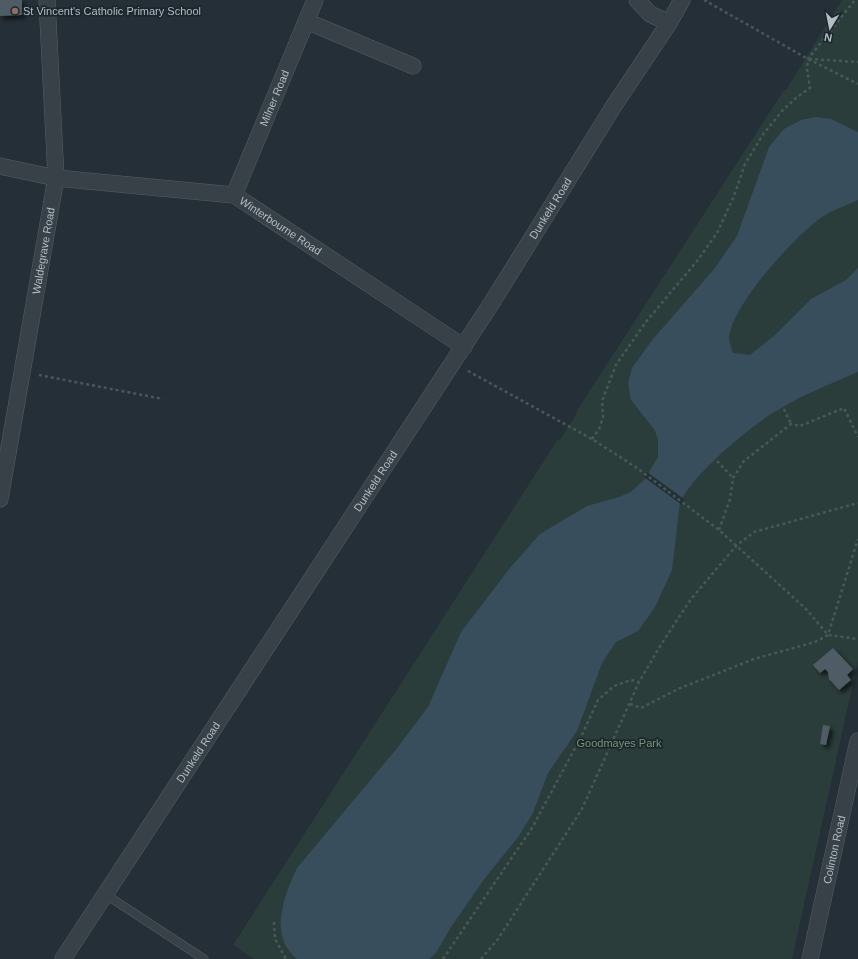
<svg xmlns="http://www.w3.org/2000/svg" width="858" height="959" font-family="Arial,sans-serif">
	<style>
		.green { fill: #2a3d3a }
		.water { fill: #394e5c }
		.pier { fill: #242f37 }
		.building { fill: #4f5c65; filter: url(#shadow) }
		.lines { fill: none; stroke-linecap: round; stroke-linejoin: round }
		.service-casing { stroke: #555f65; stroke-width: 9 }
		.minor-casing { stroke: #555f65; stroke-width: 17 }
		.path { stroke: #475957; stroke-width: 2.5; stroke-dasharray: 3 3; stroke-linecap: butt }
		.service { stroke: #374147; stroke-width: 8 }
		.minor { stroke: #374147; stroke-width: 16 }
		.education-dot { fill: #8d6e63; stroke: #1c262c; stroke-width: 1.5 }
		.labels { text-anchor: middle; stroke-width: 3.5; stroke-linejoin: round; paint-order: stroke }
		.poi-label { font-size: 11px; fill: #b2bcc4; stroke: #1c262c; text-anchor: start }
		.street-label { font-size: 11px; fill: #b2bcc4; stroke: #1c262c }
		.park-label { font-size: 11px; fill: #739774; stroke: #1c262c }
	</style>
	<defs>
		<filter id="shadow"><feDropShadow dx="3.5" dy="3.5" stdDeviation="2" flood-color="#0009"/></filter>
	</defs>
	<rect width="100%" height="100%" fill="#242f37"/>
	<path class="green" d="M842 0H858V661L792 959H254L233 945 558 439 560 440 577 413 576 412 784 90H786Z"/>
	<path class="water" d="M816 117 831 119 858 132V200C847 205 833 210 822 217 795 236 732 304 729 338 729 343 732 349 733 353L750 355 775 335 811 299 846 280 858 268V372C833 383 806 393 783 407 753 423 695 472 680 502L672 570 655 607 638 631 616 642 602 663 577 731 548 773 532 815 518 837 485 878 451 927 436 953 429 959H297C268 935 284 896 297 868L398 747 428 707 461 632 510 568 540 534 587 506 619 497 631 492 645 479 658 457V439L654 429 631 400 628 383 632 368 653 339 715 268 737 236 769 147 784 129 801 120Z"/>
	<path class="pier" d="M647 472 684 499 682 505 644 477Z"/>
	<g class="building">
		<path d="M0 0H22V15L0 16Z"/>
		<path d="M833 648 853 669 847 675 851 680 839 690 829 679 828 672 825 669 820 673 813 665Z"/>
		<path d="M823 725 830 726 826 745 820 744Z"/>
	</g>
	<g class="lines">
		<g class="service-casing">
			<path id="service" d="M105 894 204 959"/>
		</g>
		<g class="minor-casing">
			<g id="minor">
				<path d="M637 0 650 14 669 23"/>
				<path d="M306 21 413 66"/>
				<path id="s1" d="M0 166 56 178 234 195 464 347"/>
				<path id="s2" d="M234 195 315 0"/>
				<path id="s3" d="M0 499 56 178 47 0"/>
				<path id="s4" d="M63 959 491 304 615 104 669 23 682 0"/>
				<path id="s5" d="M810 959 858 741"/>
			</g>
		</g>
		<g class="path">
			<path d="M704 0 808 59 858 84"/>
			<path d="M809 59 858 62"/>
			<path d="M468 371 592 439 637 468 719 530 806 609 828 635 858 639"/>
			<path d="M39 375 163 399"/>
			<path d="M784 409 791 424"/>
			<path d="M592 439 599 429 603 417 602 401 616 365 645 323 697 261 717 233 734 196 745 164 764 133 783 110 797 97 810 88 807 69 808 59 855 0"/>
			<path d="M717 461 733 478"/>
			<path d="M719 530 730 499 733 478 744 461 791 424 800 426 844 408 858 437"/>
			<path d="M630 704 641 708 678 689 754 659 815 642 828 635 858 539"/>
			<path d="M274 922 275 939 286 959"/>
			<path d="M443 959 532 828 581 737 598 700 614 686 631 680 639 682"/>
			<path d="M481 959 498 939 582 809 639 682 662 643 691 599 736 546 754 532 858 503"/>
		</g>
		<use href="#service" class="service"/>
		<use href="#minor" class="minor"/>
	</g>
	<circle class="education-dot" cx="15" cy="11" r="4"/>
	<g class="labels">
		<g class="poi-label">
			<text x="23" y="15">St Vincent's Catholic Primary School</text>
		</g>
		<g class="street-label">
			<text dy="4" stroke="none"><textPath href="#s2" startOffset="105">Milner Road</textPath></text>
			<text dy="4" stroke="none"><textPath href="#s4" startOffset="895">Dunkeld Road</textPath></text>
			<text dy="4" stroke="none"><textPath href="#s1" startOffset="292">Winterbourne Road</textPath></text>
			<text dy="4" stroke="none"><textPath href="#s3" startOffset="252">Waldegrave Road</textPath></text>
			<text dy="4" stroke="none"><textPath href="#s4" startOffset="571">Dunkeld Road</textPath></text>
			<text dy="4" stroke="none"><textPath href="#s4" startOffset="247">Dunkeld Road</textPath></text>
			<text dy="4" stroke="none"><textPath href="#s5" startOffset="112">Colinton Road</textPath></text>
		</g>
		<g class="park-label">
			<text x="619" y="747">Goodmayes Park</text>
		</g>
	</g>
	<g transform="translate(830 28) rotate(190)" stroke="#1c262c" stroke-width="3" paint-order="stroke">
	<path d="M0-3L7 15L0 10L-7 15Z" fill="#b2bcc4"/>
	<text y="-6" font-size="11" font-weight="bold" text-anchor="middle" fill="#b2bcc4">N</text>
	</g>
</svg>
